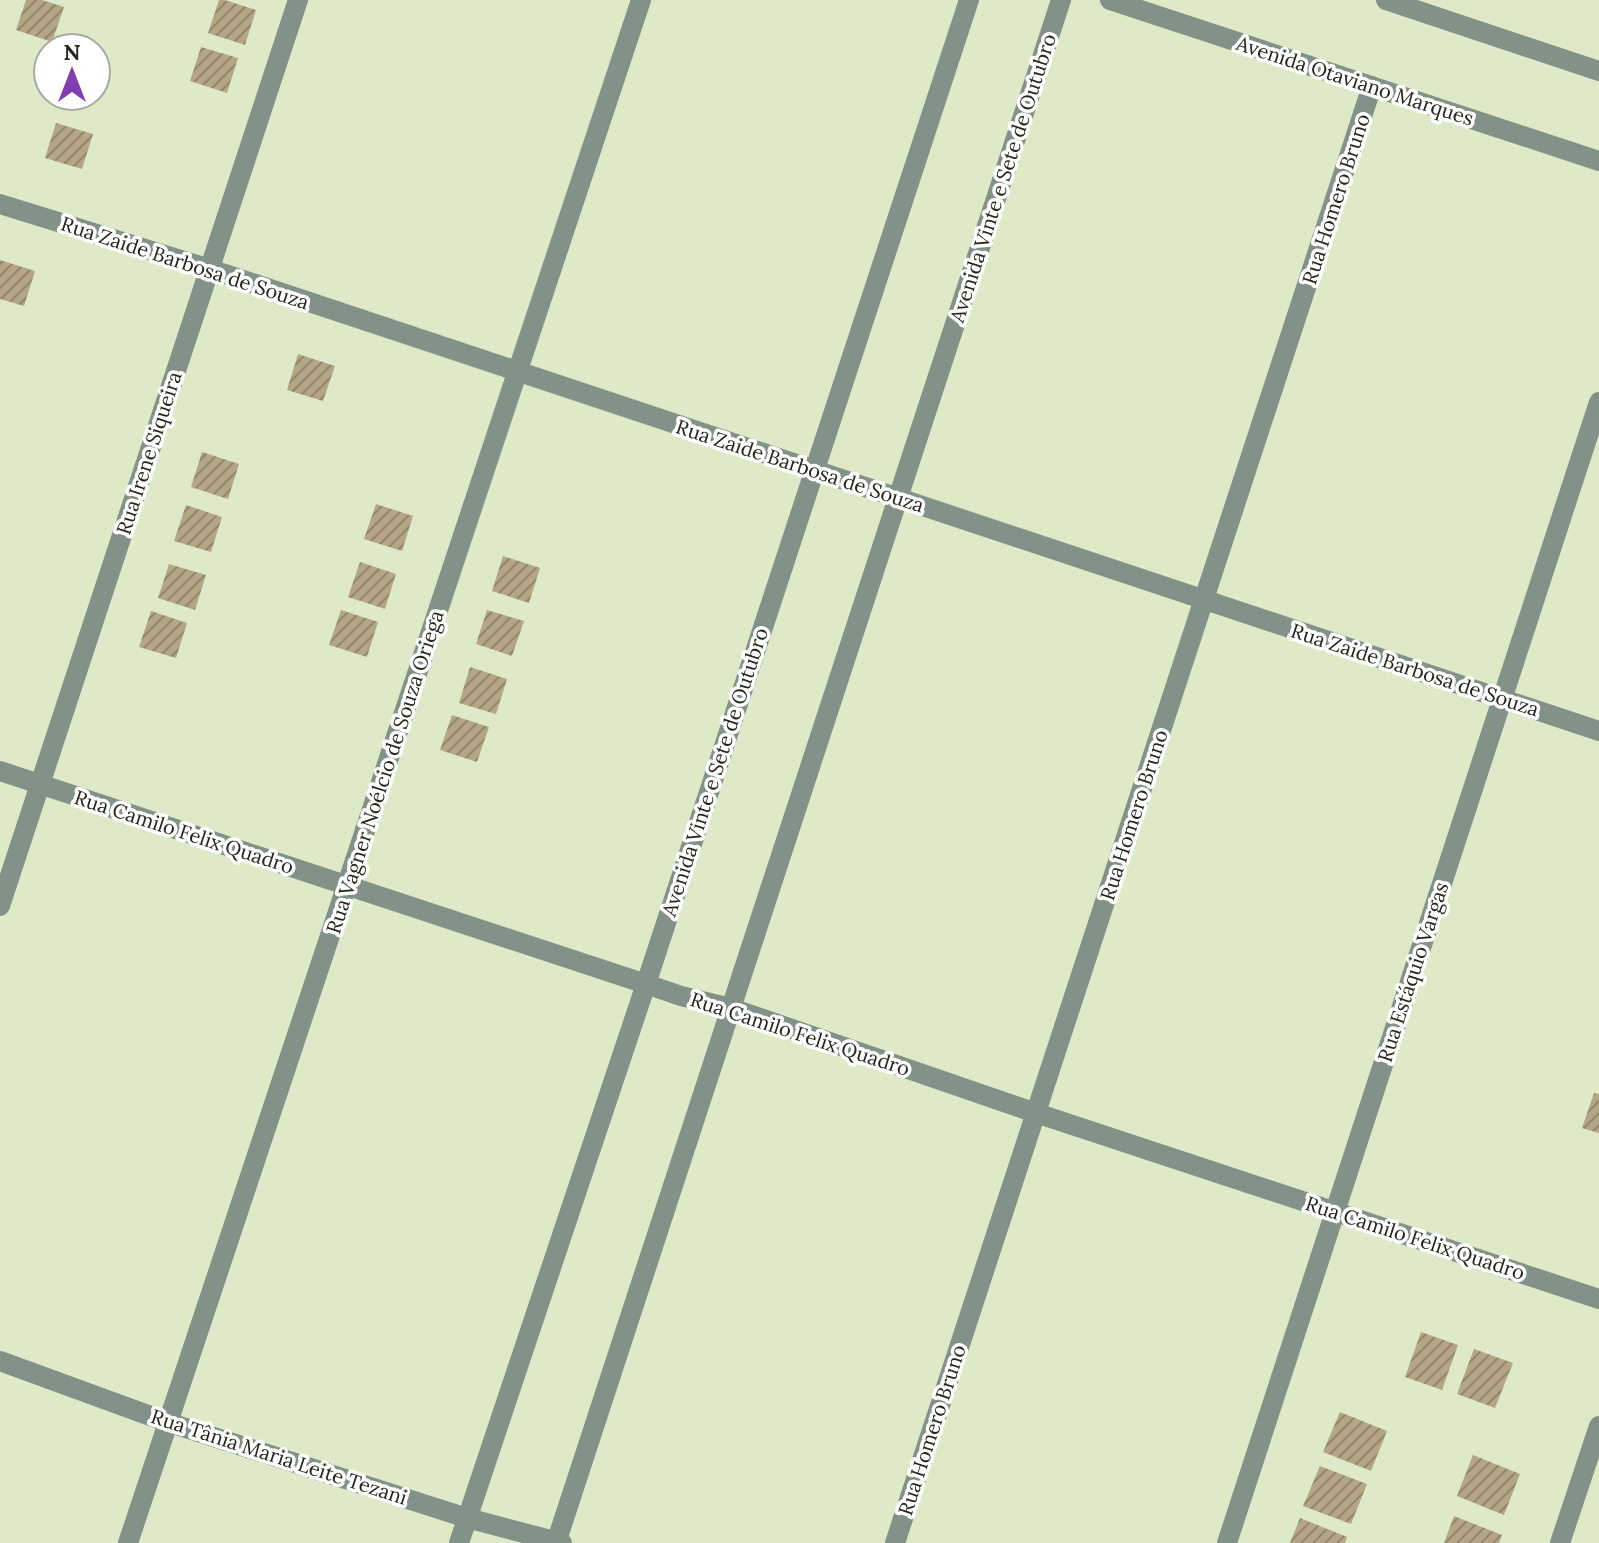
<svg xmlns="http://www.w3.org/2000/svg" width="1599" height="1543" font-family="Lora,serif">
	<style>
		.building { fill: url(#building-hatch) }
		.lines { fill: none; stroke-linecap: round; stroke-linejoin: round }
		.minor { stroke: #839288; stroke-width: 20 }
		.labels { text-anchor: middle; stroke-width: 7; stroke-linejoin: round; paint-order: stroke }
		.street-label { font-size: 20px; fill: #23271a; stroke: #fff }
	</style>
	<defs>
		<pattern id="building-hatch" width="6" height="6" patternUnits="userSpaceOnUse" patternTransform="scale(2)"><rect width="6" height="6" fill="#b4a685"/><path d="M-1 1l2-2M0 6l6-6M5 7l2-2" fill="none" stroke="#92876c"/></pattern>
	</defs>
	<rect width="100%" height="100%" fill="#deeac7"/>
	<g class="building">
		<path d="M26 0H42L64 7 52 42 16 30Z"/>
		<path d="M219 0H225L256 10 245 45 208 33Z"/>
		<path d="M201 47 238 58 227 93 190 81Z"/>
		<path d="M56 123 93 134 82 169 45 158Z"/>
		<path d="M0 260 35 271 24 306 0 299Z"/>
		<path d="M298 354 335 366 323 401 287 390Z"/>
		<path d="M202 452 239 464 228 499 191 487Z"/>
		<path d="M376 504 413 516 402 551 364 539Z"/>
		<path d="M186 505 222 517 211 552 174 541Z"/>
		<path d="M503 556 540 568 529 603 492 591Z"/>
		<path d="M360 562 396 574 385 609 348 597Z"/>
		<path d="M169 564 206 575 195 610 158 598Z"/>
		<path d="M341 610 378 622 367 657 329 645Z"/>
		<path d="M487 610 524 621 512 656 476 644Z"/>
		<path d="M151 611 187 623 176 658 139 647Z"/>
		<path d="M470 667 507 679 496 714 459 703Z"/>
		<path d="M452 715 489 727 477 762 440 750Z"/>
		<path d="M1594 1093 1599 1094V1133L1582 1128Z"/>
		<path d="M1421 1332 1458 1345 1442 1390 1405 1377Z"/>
		<path d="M1474 1349 1513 1363 1495 1408 1457 1394Z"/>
		<path d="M1340 1412 1387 1431 1371 1471 1323 1452Z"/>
		<path d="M1473 1455 1520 1474 1504 1515 1457 1496Z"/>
		<path d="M1320 1466 1367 1484 1351 1524 1303 1506Z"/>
		<path d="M1454 1516 1502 1535 1499 1543H1444Z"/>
		<path d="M1300 1518 1347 1537 1345 1543H1290Z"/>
	</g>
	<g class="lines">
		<g class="minor">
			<path d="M1110 0 1599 161"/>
			<path d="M1386 0 1599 71"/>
			<path d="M0 204 210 269 1599 731"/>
			<path d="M0 771 646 984 681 996 731 1008 1036 1113 1599 1299"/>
			<path d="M0 906 298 0"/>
			<path d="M0 1361 167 1422 467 1518 562 1543"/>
			<path d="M128 1543 641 0"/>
			<path d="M459 1543 646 984 969 0"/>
			<path d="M556 1543 1061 0"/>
			<path d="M895 1543 1372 86"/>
			<path d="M1227 1543 1599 402"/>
			<path d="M1560 1543 1599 1426"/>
		</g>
	</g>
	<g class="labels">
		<g class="street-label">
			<text transform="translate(1355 81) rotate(18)" y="7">Avenida Otaviano Marques</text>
			<text transform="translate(1003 178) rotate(-72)" y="7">Avenida Vinte e Sete de Outubro</text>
			<text transform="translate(1336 199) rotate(-72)" y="7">Rua Homero Bruno</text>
			<text transform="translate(185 263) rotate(18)" y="7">Rua Zaide Barbosa de Souza</text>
			<text transform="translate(149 453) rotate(-72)" y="7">Rua Irene Siqueira</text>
			<text transform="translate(800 466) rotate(18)" y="7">Rua Zaide Barbosa de Souza</text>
			<text transform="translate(1415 670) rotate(18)" y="7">Rua Zaide Barbosa de Souza</text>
			<text transform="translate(385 772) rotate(-72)" y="7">Rua Vagner Noélcio de Souza Oriega</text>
			<text transform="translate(715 772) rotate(-72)" y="7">Avenida Vinte e Sete de Outubro</text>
			<text transform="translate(1134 815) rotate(-72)" y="7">Rua Homero Bruno</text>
			<text transform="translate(184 832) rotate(18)" y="7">Rua Camilo Felix Quadro</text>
			<text transform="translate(1413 972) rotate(-72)" y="7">Rua Estáquio Vargas</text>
			<text transform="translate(800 1034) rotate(18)" y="7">Rua Camilo Felix Quadro</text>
			<text transform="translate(1415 1238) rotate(18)" y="7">Rua Camilo Felix Quadro</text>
			<text transform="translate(932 1430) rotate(-72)" y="7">Rua Homero Bruno</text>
			<text transform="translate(279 1457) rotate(18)" y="7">Rua Tânia Maria Leite Tezani</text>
		</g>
	</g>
	<g transform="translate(72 72)"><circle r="38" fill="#ffffff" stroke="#a7a9a3" stroke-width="2"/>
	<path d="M0-6L14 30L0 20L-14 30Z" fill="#823db0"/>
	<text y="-12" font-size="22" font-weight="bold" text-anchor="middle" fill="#23271a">N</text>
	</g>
</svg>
